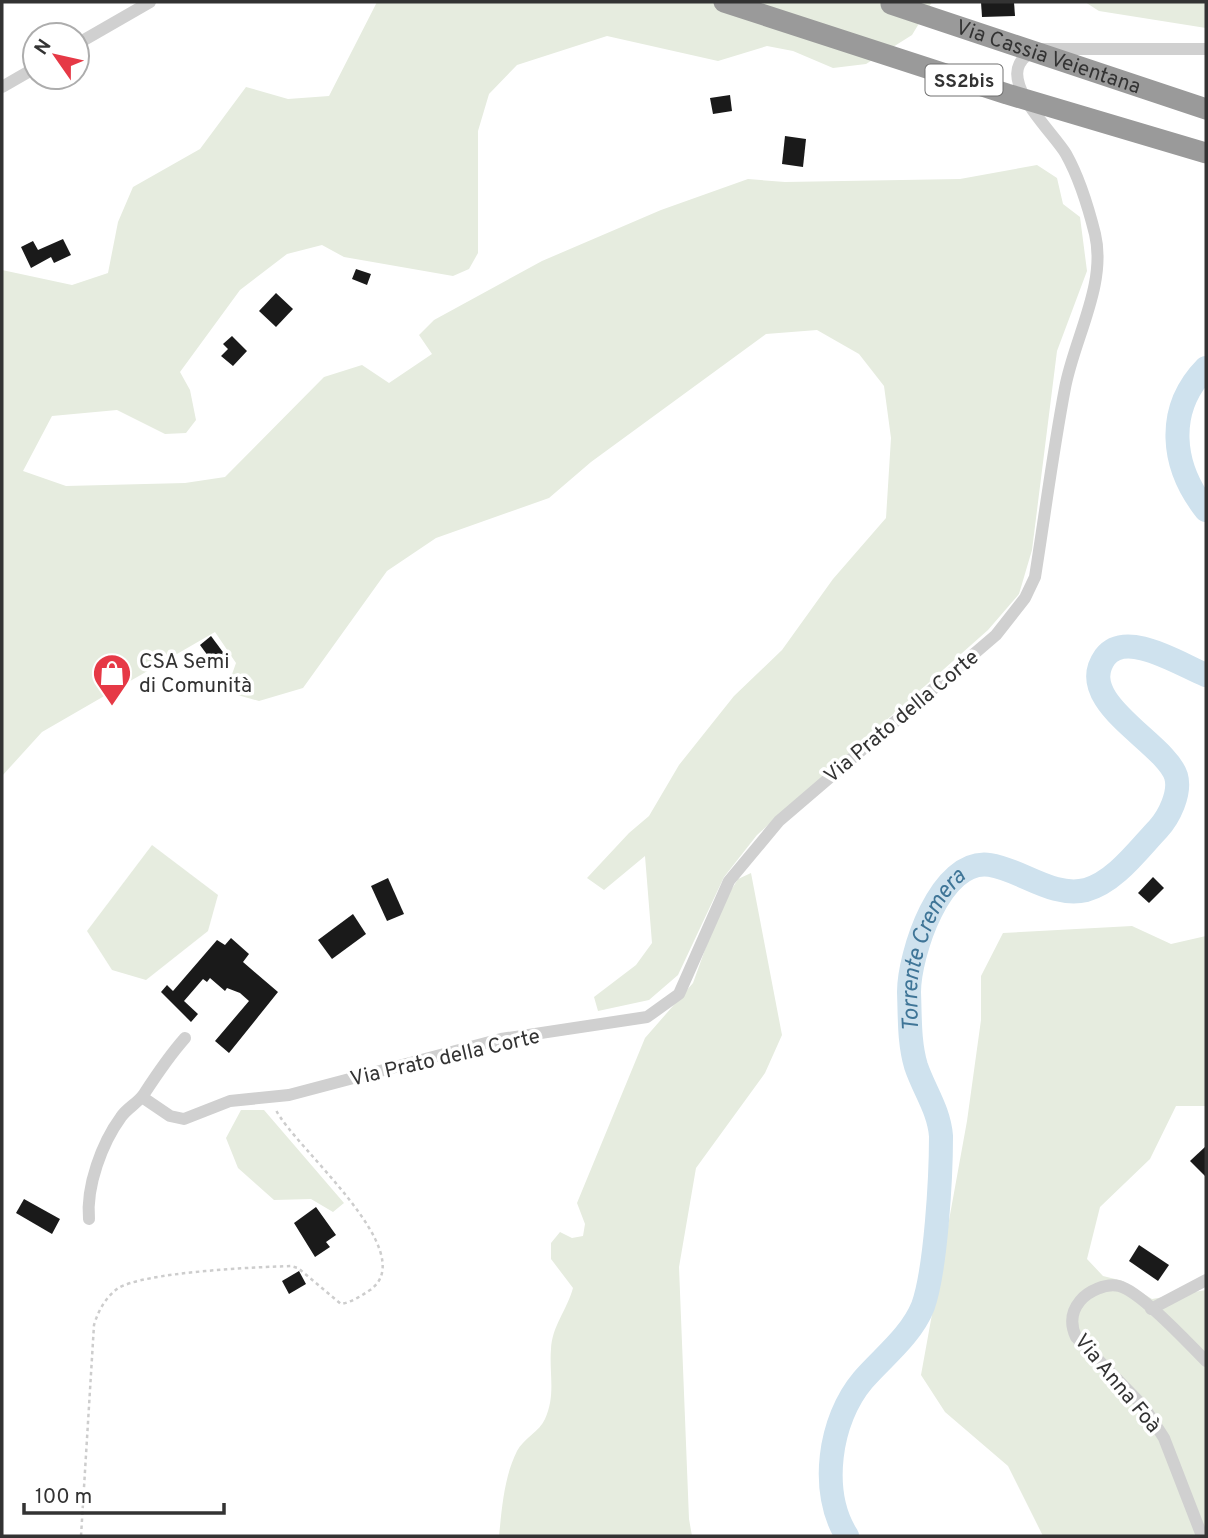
<svg xmlns="http://www.w3.org/2000/svg" width="1208" height="1538" font-family="Overpass,sans-serif">
	<style>
		.green { fill: #e6ecdf }
		.lines { fill: none; stroke-linecap: round; stroke-linejoin: round }
		.river { stroke: #cfe2ee; stroke-width: 24 }
		.building { fill: #1a1a1a }
		.path { stroke: #cdcdcd; stroke-width: 2.5; stroke-dasharray: 3.5 3.5; stroke-linecap: butt }
		.street { stroke: #d0d0d0; stroke-width: 12 }
		.highway-bridge { stroke: #9a9a9a; stroke-width: 21 }
		.labels { text-anchor: middle; stroke-width: 7; stroke-linejoin: round; paint-order: stroke }
		.shield { fill: #fff; stroke: #707070; stroke-width: 2 }
		.shield-label { font-size: 19px; font-weight: bold; fill: #333 }
		.street-label { font-size: 21px; fill: #333; stroke: #fff }
		.poi-label { font-size: 21px; fill: #333; stroke: #fff; text-anchor: start }
		.water-label { font-size: 23px; font-style: italic; fill: #3f7597; stroke: #fff }
	</style>
	<rect width="100%" height="100%" fill="#fff"/>
	<g class="green">
		<path d="M377 2H932L912 35 866 64 833 68 793 51 767 46 718 61 607 36 517 65 489 94 478 131V253L469 269 453 276 344 257 322 245 287 254 240 290 180 372 190 390 196 420 186 433 165 434 117 410 52 416 23 471 66 486 185 483 225 477 324 377 362 365 389 383 432 354 419 335 434 320 542 261 661 210 748 179 785 182 960 179 1037 165 1057 178 1063 204 1080 217 1087 271 1057 351 1032 550 1019 594 988 630 757 835 724 877 678 975 649 1000 598 1011 594 997 636 965 652 943 645 856 604 890 587 878 629 833 649 816 679 765 734 696 782 650 833 579 886 518 891 438 884 386 859 354 817 330 766 334 591 462 549 498 436 538 387 571 303 688 259 701 234 694 230 680 236 663 215 632 42 732 2 776V270L72 285 108 273 118 222 133 187 200 149 246 87 288 99 329 96Z"/>
		<path d="M1085 2H1206V28L1099 11Z"/>
		<path d="M152 845 218 895 208 931 146 980 112 970 87 931Z"/>
		<path d="M751 873 782 1035 765 1073 696 1168 679 1267 689 1519 692 1536H499C502 1508 504 1477 517 1451 523 1439 540 1431 545 1419 556 1395 549 1373 551 1349 552 1326 567 1310 573 1288L551 1259V1243L560 1232 572 1238 583 1236 585 1224 577 1203 645 1038 693 983 720 908 738 879Z"/>
		<path d="M1132 926 1171 944 1206 936V1106H1176L1150 1159 1100 1207 1087 1259 1103 1276 1123 1281 1152 1299 1206 1290V1536H1043L1008 1466 945 1412 921 1375 967 1121 981 1020V976L1003 933Z"/>
		<path d="M241 1110H264L344 1203 333 1212 311 1199 274 1200 238 1168 226 1138Z"/>
	</g>
	<g class="lines">
		<g class="river">
			<path d="M1206 368C1165 410 1171 466 1206 510"/>
			<path id="s1" d="M847 1536C819 1492 829 1420 863 1380 883 1357 911 1336 923 1306 936 1269 941 1177 941 1136 939 1110 924 1090 916 1066 909 1043 910 1017 909 992 909 955 940 857 990 865 1022 870 1052 898 1086 890 1115 882 1138 850 1158 829 1169 817 1181 793 1176 776 1165 742 1073 702 1105 657 1126 629 1181 665 1206 675"/>
		</g>
	</g>
	<g class="building">
		<path d="M981 2H1014L1015 16 982 17Z"/>
		<path d="M730 95 732 111 713 114 710 98Z"/>
		<path d="M785 136 806 139 803 167 782 164Z"/>
		<path d="M63 239 71 255 54 263 51 257 31 268 21 247 33 241 38 250Z"/>
		<path d="M356 269 371 274 367 285 352 279Z"/>
		<path d="M276 293 293 309 276 327 259 311Z"/>
		<path d="M232 336 247 351 233 366 221 356 228 349 223 344Z"/>
		<path d="M211 636 231 663 219 671 200 645Z"/>
		<path d="M1153 877 1164 888 1149 903 1138 893Z"/>
		<path d="M388 878 404 914 387 921 371 886Z"/>
		<path d="M353 914 366 934 332 959 318 940Z"/>
		<path d="M231 938 249 954 243 962 278 992 229 1053 215 1041 249 1001 240 993 227 988 225 991 210 978 207 982 203 979 184 1001 198 1014 191 1022 161 992 167 985 173 991 217 940 225 945Z"/>
		<path d="M1206 1146V1177L1190 1161Z"/>
		<path d="M24 1199 60 1219 52 1234 16 1213Z"/>
		<path d="M316 1207 336 1235 326 1242 330 1247 315 1257 294 1223Z"/>
		<path d="M1139 1245 1169 1265 1158 1281 1129 1261Z"/>
		<path d="M299 1271 306 1284 289 1294 282 1281Z"/>
	</g>
	<g class="lines">
		<path class="path" d="M81 1536 94 1325C98 1311 106 1297 117 1289 141 1272 258 1267 291 1266L298 1268 341 1304C352 1302 361 1296 370 1290 423 1253 294 1147 276 1110"/>
		<g class="street">
			<path d="M77 44 150 2"/>
			<path d="M2 87 35 68"/>
			<path d="M142 1097 170 1116 184 1119 230 1101 289 1095 501 1039 647 1017 679 994 729 881 779 821 996 635 1025 598 1035 577C1045 514 1053 451 1065 388 1074 339 1107 284 1095 234 1088 206 1080 179 1066 154 1052 130 980 66 1042 49H1206"/>
			<path d="M89 1219C86 1186 102 1143 121 1117 127 1108 138 1103 144 1094 157 1074 169 1056 185 1038"/>
			<path d="M1151 1309 1206 1280"/>
			<path d="M1202 1536 1164 1438 1144 1407 1076 1337C1070 1324 1071 1312 1080 1301 1088 1291 1106 1283 1119 1286 1140 1291 1189 1344 1206 1361"/>
		</g>
		<g class="highway-bridge">
			<path d="M724 2 1007 94 1206 153"/>
			<path id="s2" d="M891 4 1206 109"/>
		</g>
	</g>
	<defs>
		<g id="shop-pin" transform="scale(2.0125)"><path d="M0 17L-7.5 6A9.5 9.5 0 1 1 7.5 6Z" fill="#e63946" stroke="#fff"/><path d="M-5-2.5h2.3a2.7 3.5 0 0 1 5.4 0H5L5.5 6h-11ZM-1.5-2.5h3a1.5 2.3 0 0 0-3 0Z" fill="#fff"/></g>
	</defs>
	<g fill-rule="evenodd">
		<use href="#shop-pin" x="112" y="673"/>
	</g>
	<g class="labels">
		<rect class="shield" x="925.5" y="64.5" width="77" height="31" rx="5"/>
		<g class="shield-label">
			<text x="964" y="87">SS2bis</text>
		</g>
		<g class="street-label">
			<text dy="7" stroke="none"><textPath href="#s2" startOffset="166">Via Cassia Veientana</textPath></text>
			<text transform="translate(901 716) rotate(-40)" y="7">Via Prato della Corte</text>
			<text transform="translate(445 1057) rotate(-13)" y="7">Via Prato della Corte</text>
			<text transform="translate(1118 1383) rotate(50)" y="7">Via Anna Foà</text>
		</g>
		<g class="poi-label">
			<text x="139" y="668">CSA Semi<tspan x="139" dy="24">di Comunità</tspan></text>
		</g>
		<g class="water-label">
			<text dy="8" stroke="none"><textPath href="#s1" startOffset="630">Torrente Cremera</textPath></text>
		</g>
	</g>
	<rect width="1208" height="1538" fill="none" stroke="#333333" stroke-width="7"/>
	<g transform="translate(56 56) rotate(304)"><circle r="33" fill="#ffffff" stroke="#adadad" stroke-width="2"/>
	<path d="M0-5L12 26L0 18L-12 26Z" fill="#e63946"/>
	<text y="-10" font-size="19" font-weight="bold" text-anchor="middle" fill="#333333">N</text>
	</g>
	<path d="M24 1503v10h200v-10" fill="none" stroke="#333333" stroke-width="3.5"/>
	<text x="35" y="1503" font-size="21" fill="#333333" stroke="#ffffff" stroke-width="5" paint-order="stroke">100 m</text>
</svg>
